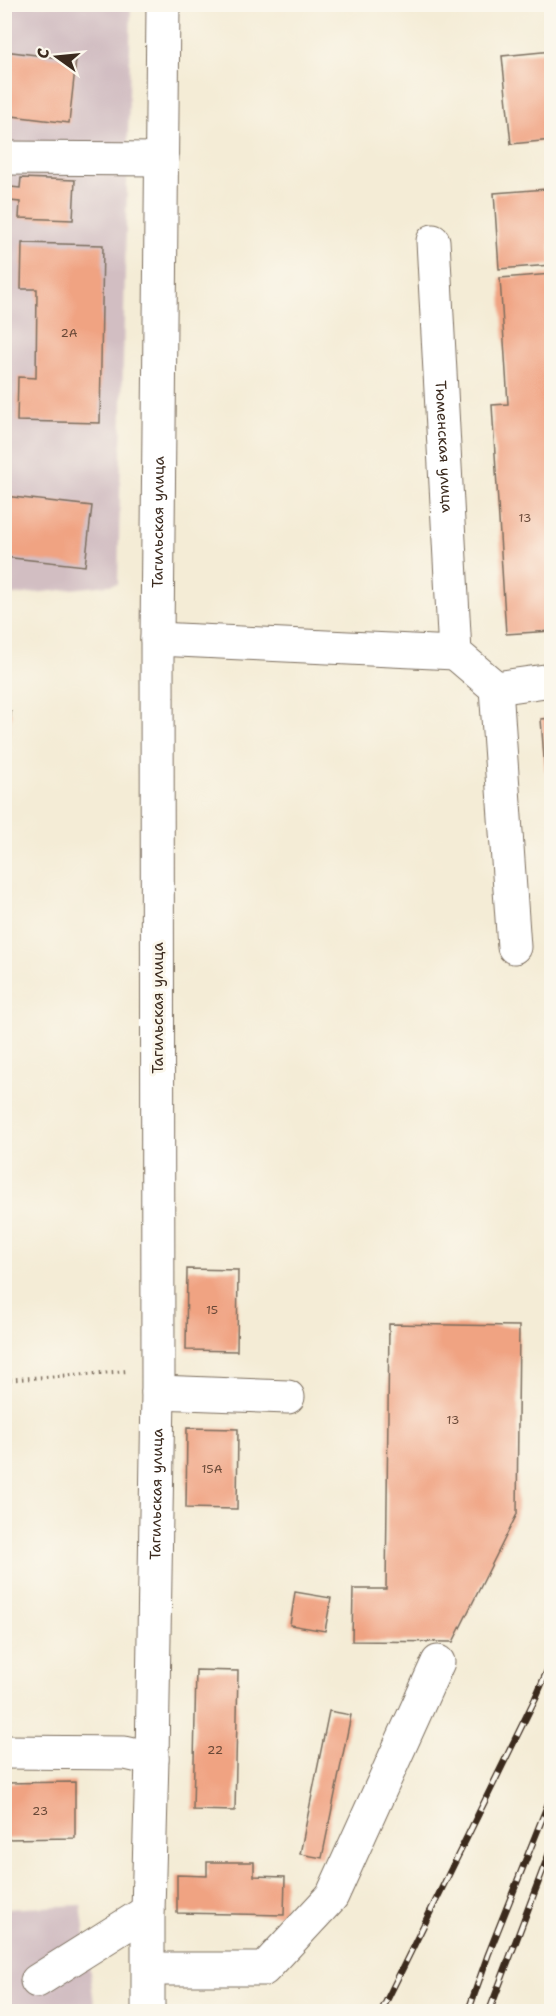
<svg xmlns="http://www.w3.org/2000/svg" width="556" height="2016" font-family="'Shantell Sans',sans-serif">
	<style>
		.industrial { fill: #d2bec2 }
		.building { fill: #f0a382 }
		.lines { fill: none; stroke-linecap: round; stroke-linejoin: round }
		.minor-casing { stroke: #7c6e5e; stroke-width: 35 }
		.path { stroke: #7c6e5e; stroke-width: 4; stroke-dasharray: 1.5 4.5; stroke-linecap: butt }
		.minor { stroke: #fff; stroke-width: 33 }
		.rail-casing { stroke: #3b2a1e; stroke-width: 7 }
		.rail { stroke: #fbf7ec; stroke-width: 4.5; stroke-dasharray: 14; stroke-linecap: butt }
		.labels { text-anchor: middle; stroke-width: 6; stroke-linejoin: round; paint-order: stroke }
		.number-label { font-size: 12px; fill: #684837 }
		.street-label { font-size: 15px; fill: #3b2a1e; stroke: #fbf7ec }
	</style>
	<rect width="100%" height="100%" fill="#fbf7ec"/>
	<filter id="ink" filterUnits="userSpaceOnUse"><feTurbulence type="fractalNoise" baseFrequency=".0167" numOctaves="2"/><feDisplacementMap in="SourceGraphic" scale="12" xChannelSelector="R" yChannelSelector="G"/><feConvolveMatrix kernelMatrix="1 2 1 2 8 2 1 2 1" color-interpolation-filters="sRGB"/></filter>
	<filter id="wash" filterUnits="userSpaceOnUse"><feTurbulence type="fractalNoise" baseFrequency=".008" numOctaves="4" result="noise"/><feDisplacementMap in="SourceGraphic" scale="24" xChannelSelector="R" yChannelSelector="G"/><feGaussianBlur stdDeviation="1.35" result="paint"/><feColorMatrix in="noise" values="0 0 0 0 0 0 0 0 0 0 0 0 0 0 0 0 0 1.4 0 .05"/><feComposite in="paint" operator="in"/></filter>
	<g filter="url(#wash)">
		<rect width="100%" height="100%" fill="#f4ecd6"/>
		<g class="industrial">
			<path d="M4 5H131L118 584 5 596Z"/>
			<path d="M81 1905 95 2011 5 2012V1909Z"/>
		</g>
		<g id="blocks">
			<g class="building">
				<path d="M4 51 76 60 69 123 4 115Z"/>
				<path d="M552 51V140L511 144 502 56Z"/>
				<path d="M21 178 75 180 73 220 19 218 20 202 10 201 11 187 20 188Z"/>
				<path d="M546 189 551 265 499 269 494 193Z"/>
				<path d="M22 243 103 245 100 423 17 421 18 377 36 378 37 289H21Z"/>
				<path d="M552 274V631L506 634 492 405 508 404 500 278Z"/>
				<path d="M4 496 92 506 85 566 4 557Z"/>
				<path d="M4 712H11L6 766 4 765Z"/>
				<path d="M552 718V770L545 771 541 719Z"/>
				<path d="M187 1269 238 1270 237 1351 186 1350Z"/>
				<path d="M389 1324 519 1326 517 1514 453 1642 352 1641 353 1589H386Z"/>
				<path d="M187 1428 238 1429 237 1509 186 1508Z"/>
				<path d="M295 1592 331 1598 325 1631 290 1625Z"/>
				<path d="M196 1670 238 1671 235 1811 193 1810Z"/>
				<path d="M329 1711 351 1715 322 1858 300 1854Z"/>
				<path d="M75 1782V1838L4 1839V1783Z"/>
				<path d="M207 1862H254V1876L285 1877 284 1915 177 1913V1875L207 1876Z"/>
			</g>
		</g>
	</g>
	<g filter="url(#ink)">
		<use href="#blocks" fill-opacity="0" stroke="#7c6e5e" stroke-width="1.5"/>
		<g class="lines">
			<g class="minor-casing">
				<g id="minor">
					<path d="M4 158 162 159"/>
					<path id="s1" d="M433 241 455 653 496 688 514 947"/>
					<path d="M157 639 455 653"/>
					<path d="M496 688 552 680"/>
					<path d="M158 1392 288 1397"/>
					<path d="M4 1752 125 1753 152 1759"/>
					<path d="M149 1969H264L332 1896 438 1662"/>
					<path d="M37 1981 148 1911"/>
					<path id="s2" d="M148 2012V1911L152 1759 158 1392 157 639 163 4"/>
				</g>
			</g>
			<path class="path" d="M4 1380 128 1371"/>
			<use href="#minor" class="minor"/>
			<g class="rail-casing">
				<g id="rail">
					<path d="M381 2012 535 1699 552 1660"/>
					<path d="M468 2012 488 1955 552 1794"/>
					<path d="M489 2012 552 1846"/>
				</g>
			</g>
			<use href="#rail" class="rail"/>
		</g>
	</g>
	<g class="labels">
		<g class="number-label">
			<text x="69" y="337">2А</text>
			<text x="525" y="522">13</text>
			<text x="212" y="1314">15</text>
			<text x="453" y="1424">13</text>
			<text x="212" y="1473">15А</text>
			<text x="215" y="1754">22</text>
			<text x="40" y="1815">23</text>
		</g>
		<g class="street-label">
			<text dy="5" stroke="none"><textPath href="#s1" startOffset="206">Тюменская улица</textPath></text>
			<text dy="5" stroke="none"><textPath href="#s2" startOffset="1490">Тагильская улица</textPath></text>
			<text transform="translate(158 1008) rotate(-90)" y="5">Тагильская улица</text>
			<text dy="5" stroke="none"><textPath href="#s2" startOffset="518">Тагильская улица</textPath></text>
		</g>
	</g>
	<rect width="556" height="2016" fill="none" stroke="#fbf7ec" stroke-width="24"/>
	<g transform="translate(57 57) rotate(285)" stroke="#fbf7ec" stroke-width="4.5" paint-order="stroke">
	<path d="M0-4.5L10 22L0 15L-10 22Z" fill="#3b2a1e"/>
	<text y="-9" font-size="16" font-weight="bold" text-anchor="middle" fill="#3b2a1e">С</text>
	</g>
</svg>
